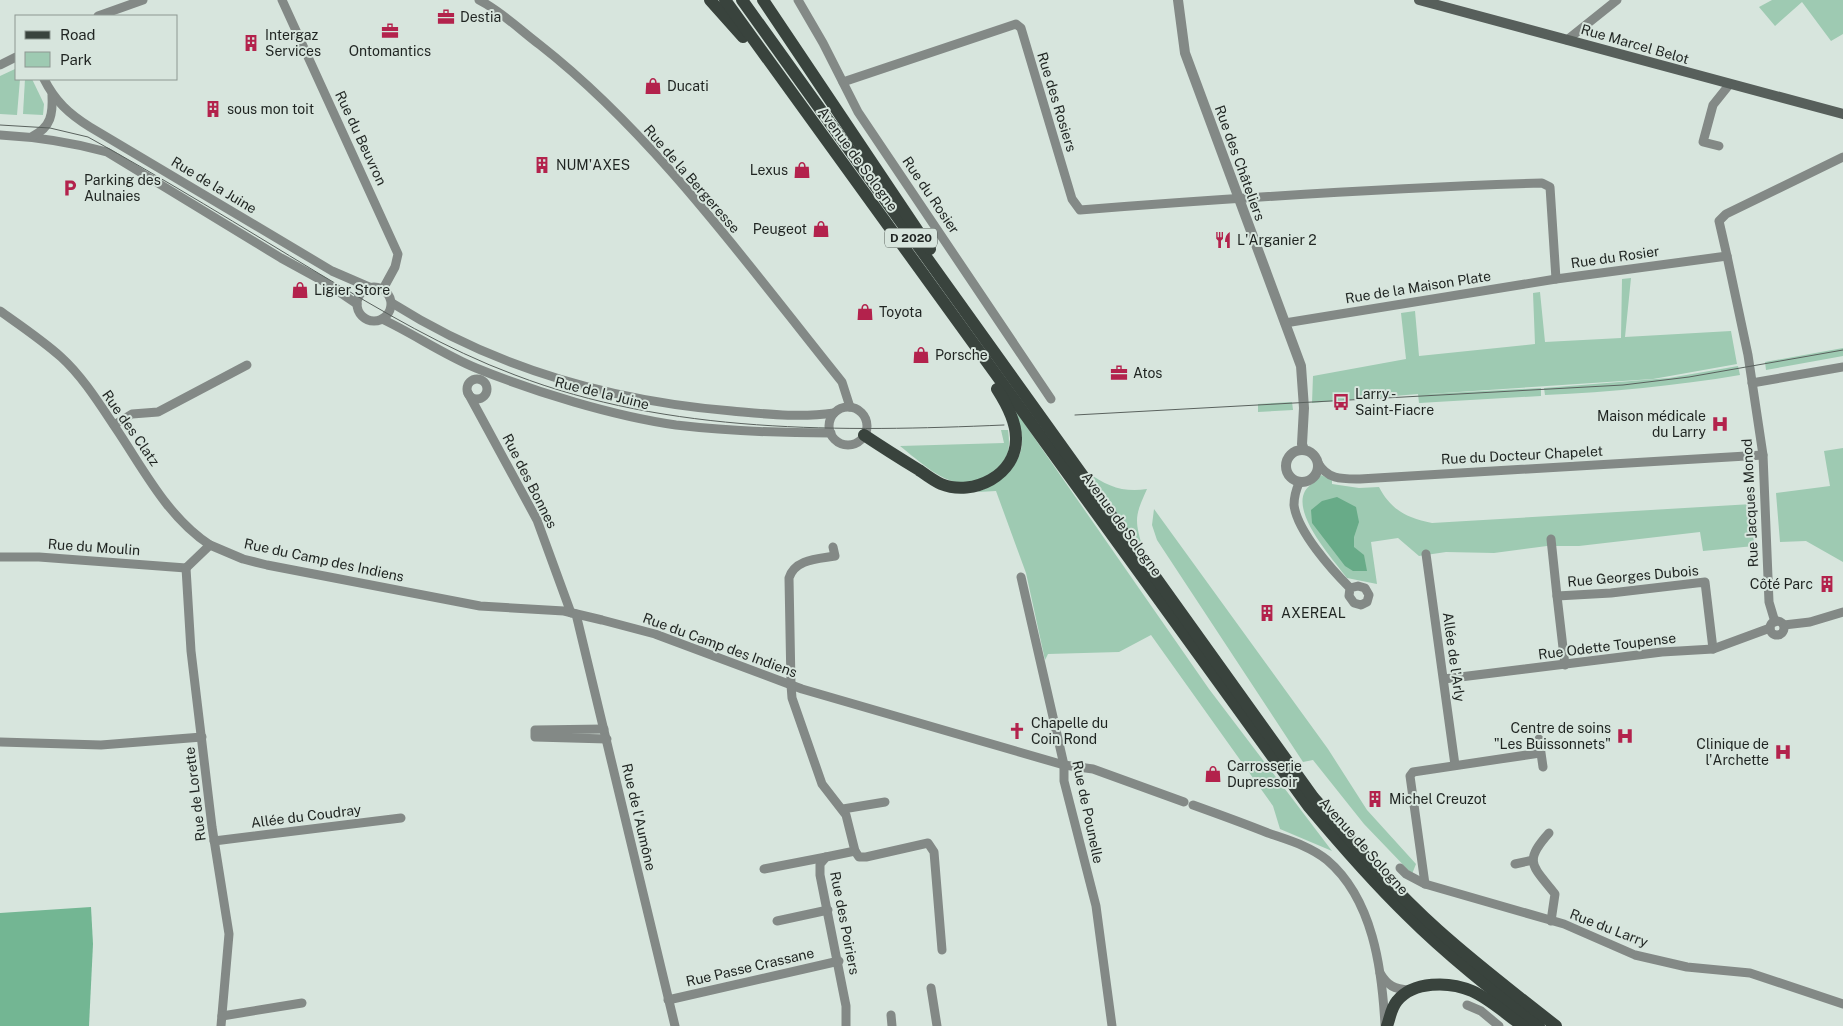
<svg xmlns="http://www.w3.org/2000/svg" width="1843" height="1026" font-family="'Public Sans',sans-serif">
	<style>
		.green { fill: #9ecab2 }
		.forest { fill: #73b693 }
		.water { fill: #68ab88 }
		.lines { fill: none; stroke-linecap: round; stroke-linejoin: round }
		.minor { stroke: #838986; stroke-width: 9 }
		.tertiary { stroke: #838986; stroke-width: 10 }
		.secondary { stroke: #575f5b; stroke-width: 10 }
		.primary { stroke: #39433d; stroke-width: 12 }
		.tram { stroke: #5a625e; stroke-width: 1 }
		.labels { text-anchor: middle; stroke-width: 4; stroke-linejoin: round; paint-order: stroke }
		.shield { fill: #d7e5dd; stroke: #565e59; stroke-width: 1 }
		.shield-label { font-size: 12px; font-weight: bold; fill: #1f2421 }
		.poi-label { font-size: 14px; fill: #1f2421; stroke: #d7e5dd; text-anchor: start }
		.street-label { font-size: 14px; fill: #1f2421; stroke: #d7e5dd }
	</style>
	<rect width="100%" height="100%" fill="#d7e5dd"/>
	<g class="green">
		<path d="M1772 0H1843V34L1831 41 1802 2 1775 26 1759 7Z"/>
		<path d="M15 69 16 79H20L17 115 0 114V76Z"/>
		<path d="M25 79H32L44 104 43 115 23 114Z"/>
		<path d="M1631 278 1625 337 1731 331 1737 364 1653 379 1428 394 1541 388V396L1419 403 1418 394 1312 403 1313 376 1406 359 1401 313 1415 311 1419 356 1535 344 1533 293 1540 292 1545 342 1621 338 1622 279Z"/>
		<path d="M1843 348V356L1766 370 1765 362Z"/>
		<path d="M1738 366 1740 375C1675 386 1611 392 1545 395L1544 388 1669 378Z"/>
		<path d="M1292 402 1293 410 1258 412V404Z"/>
		<path d="M1015 410 1209 689 1332 851 1280 829 1273 806 1151 635 1119 652 1048 654 1045 660 1026 573 996 491 978 492C1000 482 1024 465 1022 437 1021 428 1017 419 1015 410Z"/>
		<path d="M1001 430H1008C1010 446 1010 457 997 469 962 503 929 469 900 446L1004 443Z"/>
		<path d="M1843 448V562L1806 541 1780 542 1776 493 1830 486 1824 451Z"/>
		<path d="M1087 472C1106 486 1124 493 1147 489 1135 516 1134 519 1143 549Z"/>
		<path d="M1321 475 1332 480V484L1359 488 1379 487C1391 510 1407 518 1432 523L1752 504 1754 546 1703 551 1700 532 1579 546H1547L1494 553 1446 552 1419 556 1398 538 1371 542 1377 584 1347 578C1333 559 1292 515 1305 491 1308 485 1316 482 1321 475Z"/>
		<path d="M1154 509 1328 749 1367 810 1416 864 1412 874 1364 824 1313 760 1303 762 1157 540 1152 525Z"/>
	</g>
	<path class="forest" d="M91 907 93 944 89 1026H0V913Z"/>
	<path class="water" d="M1337 497 1356 507 1359 522 1354 537V547L1364 555 1367 571H1353L1345 566 1312 523 1311 510 1322 501Z"/>
	<g class="lines">
		<g class="minor">
			<path d="M282 0 398 254 395 267 383 289"/>
			<path d="M479 0C501 11 520 30 540 45 655 135 750 268 842 382L850 407"/>
			<path d="M798 0 823 43 858 112 1051 399"/>
			<path d="M98 16 143 0"/>
			<path d="M1567 40 1617 0"/>
			<path d="M0 65 16 57"/>
			<path d="M44 79C55 101 69 114 90 127L332 271 369 287"/>
			<path d="M843 82 1016 24 1021 28 1072 199 1080 210C1234 198 1388 188 1542 183L1550 187 1556 279"/>
			<path d="M0 135C37 137 71 142 107 152L281 258 323 281 357 304"/>
			<path d="M33 136C51 127 53 114 52 95"/>
			<path d="M1719 146 1703 142 1713 105 1729 85"/>
			<path d="M1727 256 1748 355 1763 455 1769 602 1775 622"/>
			<circle cx="374" cy="304" r="17"/>
			<path d="M392 303C495 368 611 401 732 411 766 414 799 418 834 413"/>
			<path d="M0 311C21 326 42 340 61 357 82 376 99 403 115 427 143 468 167 517 210 545L186 568"/>
			<path d="M382 319C414 334 444 355 476 368 535 392 613 416 676 425 727 431 780 433 831 433"/>
			<path d="M1285 323 1556 279 1727 256 1719 221 1726 214 1843 157"/>
			<circle cx="477" cy="389" r="10"/>
			<path d="M1752 383 1843 367"/>
			<path d="M468 393 537 520 571 613"/>
			<circle cx="848" cy="426" r="19"/>
			<path d="M114 425 132 414 158 412 247 365"/>
			<path d="M1318 463C1328 480 1342 479 1360 479L1763 455"/>
			<path d="M1299 483C1296 490 1294 497 1294 505 1297 531 1332 570 1350 588L1349 596 1354 603 1361 605 1367 602 1369 595 1365 588 1358 586 1350 588"/>
			<path d="M1551 539 1557 596"/>
			<path d="M210 545 243 559 267 565 480 606 564 611 602 620 655 634 802 689 1064 765 1093 769 1184 802"/>
			<path d="M833 547 835 556C818 559 795 559 789 578L791 685 792 698 822 784 846 815 855 851 826 857 820 864V875L846 1006V1026"/>
			<path d="M1426 554 1455 765"/>
			<path d="M0 557H39L186 568"/>
			<path d="M186 568 191 651 212 827 229 934 221 1026"/>
			<path d="M1021 577 1064 765V781L1096 906 1112 1026"/>
			<path d="M576 614 675 1026"/>
			<circle cx="1777" cy="628" r="7"/>
			<path d="M1784 625 1810 622 1843 612"/>
			<path d="M1565 665 1557 596 1611 593 1705 582 1713 649"/>
			<path d="M1444 679 1662 652 1713 649 1770 628"/>
			<path d="M604 729 535 730V737L607 739"/>
			<path d="M1539 739 1543 767"/>
			<path d="M0 742 101 745 202 737"/>
			<path d="M1193 805C1218 814 1243 823 1268 833 1288 840 1310 846 1327 860 1373 899 1382 969 1385 1025"/>
			<path d="M843 809 885 802"/>
			<path d="M1549 833C1523 862 1532 865 1555 894L1551 921"/>
			<path d="M214 841 401 818"/>
			<path d="M855 851 859 857H866L928 843 934 852 942 950"/>
			<path d="M1515 864 1533 860"/>
			<path d="M1400 868 1406 874 1425 884 1564 924 1635 955 1687 967 1750 973 1843 1004"/>
			<path d="M764 869 826 857"/>
			<path d="M1425 884 1410 776 1413 772 1540 753"/>
			<path d="M777 921 828 910"/>
			<path d="M1380 973C1388 986 1394 989 1409 990"/>
			<path d="M931 988 937 1026"/>
			<path d="M668 1000 839 961"/>
			<path d="M1467 1005 1481 1011 1499 1026"/>
			<path d="M891 1015 892 1026"/>
			<path d="M222 1016 302 1003"/>
		</g>
		<g class="tertiary">
			<path d="M1178 0 1185 53 1301 366 1304 408 1302 444 1304 450"/>
			<circle cx="1302" cy="466" r="16"/>
		</g>
		<path class="secondary" d="M1419 0 1843 114"/>
		<g class="primary">
			<path d="M710 0 743 37"/>
			<path d="M725 0 1309 807C1340 844 1372 881 1407 915 1447 955 1493 991 1539 1026"/>
			<path d="M742 0 1313 797C1353 843 1393 890 1438 930 1476 964 1516 995 1556 1026"/>
			<path d="M763 0 930 249"/>
			<path d="M864 435C882 447 901 459 919 470 926 475 934 481 941 484 973 497 1017 475 1016 438 1016 421 1006 403 997 389"/>
			<path d="M1387 1026C1390 1018 1391 1008 1397 1001 1413 981 1449 981 1472 991 1490 999 1507 1015 1523 1026"/>
		</g>
		<g class="tram">
			<path d="M0 125 50 128 88 137C166 180 242 227 318 273 382 311 445 349 515 375 669 434 842 432 1004 425"/>
			<path d="M1075 415 1623 385 1689 377 1843 350"/>
		</g>
	</g>
	<defs>
		<g id="office-bare" transform="scale(1.35)"><path d="M-6-3h4V-5.5h4V-3h4V5H-6ZM-1-4.5V-3h2v-1.5ZM-6 0V1H6V0Z" fill="#b3224c" stroke="#d7e5dd" stroke-width="2.5" paint-order="stroke"/></g>
		<g id="building-bare" transform="scale(1.35)"><path d="M-4-6H4V6H1V3H-1V6H-4ZM-2.5-4.3h1.7v1.8h-1.7ZM.8-4.3h1.7v1.8H.8ZM-2.5-1h1.7V.8h-1.7ZM.8-1h1.7V.8H.8Z" fill="#b3224c" stroke="#d7e5dd" stroke-width="2.5" paint-order="stroke"/></g>
		<g id="shop-bare" transform="scale(1.35)"><path d="M-5-2.5h2.3a2.7 3.5 0 0 1 5.4 0H5L5.5 6h-11ZM-1.5-2.5h3a1.5 2.3 0 0 0-3 0Z" fill="#b3224c" stroke="#d7e5dd" stroke-width="2.5" paint-order="stroke"/></g>
		<g id="parking-bare" transform="scale(1.35)"><path d="M-3.5-5.5H1a3.5 3.5 0 0 1 0 7H-1V5.5H-3.5ZM-1-3.4V-.6H.8a1.4 1.4 0 0 0 0-2.8Z" fill="#b3224c" stroke="#d7e5dd" stroke-width="2.5" paint-order="stroke"/></g>
		<g id="restaurant-bare" transform="scale(1.35)"><path d="M-5-6h1v4h1v-4h1v4h1v-4h1v5L-1.5 .5V6h-2V.5L-5-1ZM5-6V6H3V1.5H1.5Q1.5-4 5-6Z" fill="#b3224c" stroke="#d7e5dd" stroke-width="2.5" paint-order="stroke"/></g>
		<g id="bus-bare" transform="scale(1.35)"><path d="M-5-6H5V4H4V6H2V4H-2V6H-4V4H-5ZM-3.5-4V0h7V-4ZM-3.5 1.2v1.5H-2V1.2ZM2 1.2v1.5H3.5V1.2Z" fill="#b3224c" stroke="#d7e5dd" stroke-width="2.5" paint-order="stroke"/></g>
		<g id="hospital-bare" transform="scale(1.35)"><path d="M-5-5h3v3.5h4V-5h3V5h-3V1.5h-4V5h-3Z" fill="#b3224c" stroke="#d7e5dd" stroke-width="2.5" paint-order="stroke"/></g>
		<g id="church-bare" transform="scale(1.35)"><path d="M-1.2-6h2.4v3.5h3.3v2.4h-3.3V6h-2.4V-.1h-3.3v-2.4h3.3Z" fill="#b3224c" stroke="#d7e5dd" stroke-width="2.5" paint-order="stroke"/></g>
	</defs>
	<g fill-rule="evenodd">
		<use href="#office-bare" x="446" y="17"/>
		<use href="#office-bare" x="390" y="31"/>
		<use href="#building-bare" x="251" y="43"/>
		<use href="#shop-bare" x="653" y="86"/>
		<use href="#building-bare" x="213" y="109"/>
		<use href="#building-bare" x="542" y="165"/>
		<use href="#shop-bare" x="802" y="170"/>
		<use href="#parking-bare" x="70" y="188"/>
		<use href="#shop-bare" x="821" y="229"/>
		<use href="#restaurant-bare" x="1223" y="240"/>
		<use href="#shop-bare" x="300" y="290"/>
		<use href="#shop-bare" x="865" y="312"/>
		<use href="#shop-bare" x="921" y="355"/>
		<use href="#office-bare" x="1119" y="373"/>
		<use href="#bus-bare" x="1341" y="402"/>
		<use href="#hospital-bare" x="1720" y="424"/>
		<use href="#building-bare" x="1827" y="584"/>
		<use href="#building-bare" x="1267" y="613"/>
		<use href="#church-bare" x="1017" y="731"/>
		<use href="#hospital-bare" x="1625" y="736"/>
		<use href="#hospital-bare" x="1783" y="752"/>
		<use href="#shop-bare" x="1213" y="774"/>
		<use href="#building-bare" x="1375" y="799"/>
	</g>
	<g class="labels">
		<rect class="shield" x="885" y="228.5" width="52" height="19" rx="4"/>
		<g class="shield-label">
			<text x="911" y="242">D 2020</text>
		</g>
		<g class="poi-label">
			<text x="460" y="22">Destia</text>
			<text x="265" y="40">Intergaz<tspan x="265" dy="16">Services</tspan></text>
			<text x="390" y="56" text-anchor="middle">Ontomantics</text>
			<text x="667" y="91">Ducati</text>
			<text x="227" y="114">sous mon toit</text>
			<text x="556" y="170">NUM'AXES</text>
			<text x="788" y="175" text-anchor="end">Lexus</text>
			<text x="84" y="185">Parking des<tspan x="84" dy="16">Aulnaies</tspan></text>
			<text x="807" y="234" text-anchor="end">Peugeot</text>
			<text x="1237" y="245">L'Arganier 2</text>
			<text x="314" y="295">Ligier Store</text>
			<text x="879" y="317">Toyota</text>
			<text x="935" y="360">Porsche</text>
			<text x="1133" y="378">Atos</text>
			<text x="1355" y="399">Larry -<tspan x="1355" dy="16">Saint-Fiacre</tspan></text>
			<text x="1706" y="421" text-anchor="end">Maison médicale<tspan x="1706" dy="16">du Larry</tspan></text>
			<text x="1813" y="589" text-anchor="end">Côté Parc</text>
			<text x="1281" y="618">AXEREAL</text>
			<text x="1031" y="728">Chapelle du<tspan x="1031" dy="16">Coin Rond</tspan></text>
			<text x="1611" y="733" text-anchor="end">Centre de soins<tspan x="1611" dy="16">"Les Buissonnets"</tspan></text>
			<text x="1769" y="749" text-anchor="end">Clinique de<tspan x="1769" dy="16">l'Archette</tspan></text>
			<text x="1227" y="771">Carrosserie<tspan x="1227" dy="16">Dupressoir</tspan></text>
			<text x="1389" y="804">Michel Creuzot</text>
		</g>
		<g class="street-label">
			<text transform="translate(1635 44) rotate(16)" y="5">Rue Marcel Belot</text>
			<text transform="translate(1057 102) rotate(73)" y="5">Rue des Rosiers</text>
			<text transform="translate(361 138) rotate(65)" y="5">Rue du Beuvron</text>
			<text transform="translate(858 159) rotate(54)" y="5">Avenue de Sologne</text>
			<text transform="translate(1240 163) rotate(70)" y="5">Rue des Châteliers</text>
			<text transform="translate(692 179) rotate(49)" y="5">Rue de la Bergeresse</text>
			<text transform="translate(214 185) rotate(31)" y="5">Rue de la Juine</text>
			<text transform="translate(931 195) rotate(56)" y="5">Rue du Rosier</text>
			<text transform="translate(1615 257) rotate(-8)" y="5">Rue du Rosier</text>
			<text transform="translate(1418 287) rotate(-9)" y="5">Rue de la Maison Plate</text>
			<text transform="translate(602 393) rotate(14)" y="5">Rue de la Juine</text>
			<text transform="translate(131 428) rotate(55)" y="5">Rue des Clatz</text>
			<text transform="translate(1522 455) rotate(-3)" y="5">Rue du Docteur Chapelet</text>
			<text transform="translate(530 481) rotate(63)" y="5">Rue des Bonnes</text>
			<text transform="translate(1750 503) rotate(-93)" y="5">Rue Jacques Monod</text>
			<text transform="translate(1122 524) rotate(54)" y="5">Avenue de Sologne</text>
			<text transform="translate(94 547) rotate(4)" y="5">Rue du Moulin</text>
			<text transform="translate(324 560) rotate(12)" y="5">Rue du Camp des Indiens</text>
			<text transform="translate(1633 576) rotate(-5)" y="5">Rue Georges Dubois</text>
			<text transform="translate(720 645) rotate(20)" y="5">Rue du Camp des Indiens</text>
			<text transform="translate(1607 646) rotate(-7)" y="5">Rue Odette Toupense</text>
			<text transform="translate(1454 657) rotate(82)" y="5">Allée de l'Arly</text>
			<text transform="translate(195 794) rotate(-97)" y="5">Rue de Lorette</text>
			<text transform="translate(1088 812) rotate(78)" y="5">Rue de Pounelle</text>
			<text transform="translate(306 816) rotate(-7)" y="5">Allée du Coudray</text>
			<text transform="translate(639 817) rotate(77)" y="5">Rue de l'Aumône</text>
			<text transform="translate(1364 846) rotate(48)" y="5">Avenue de Sologne</text>
			<text transform="translate(845 923) rotate(79)" y="5">Rue des Poiriers</text>
			<text transform="translate(1609 928) rotate(21)" y="5">Rue du Larry</text>
			<text transform="translate(750 967) rotate(-13)" y="5">Rue Passe Crassane</text>
		</g>
	</g>
	<rect x="15" y="15" width="162" height="65" fill="#d7e5dd" stroke="#8d9892"/>
	<rect x="25" y="31" width="25" height="8" fill="#39433d" stroke="#8d9892"/>
	<text x="60" y="40" font-size="15" fill="#1f2421">Road</text>
	<rect x="25" y="52" width="25" height="15" fill="#9ecab2" stroke="#8d9892"/>
	<text x="60" y="65" font-size="15" fill="#1f2421">Park</text>
</svg>
